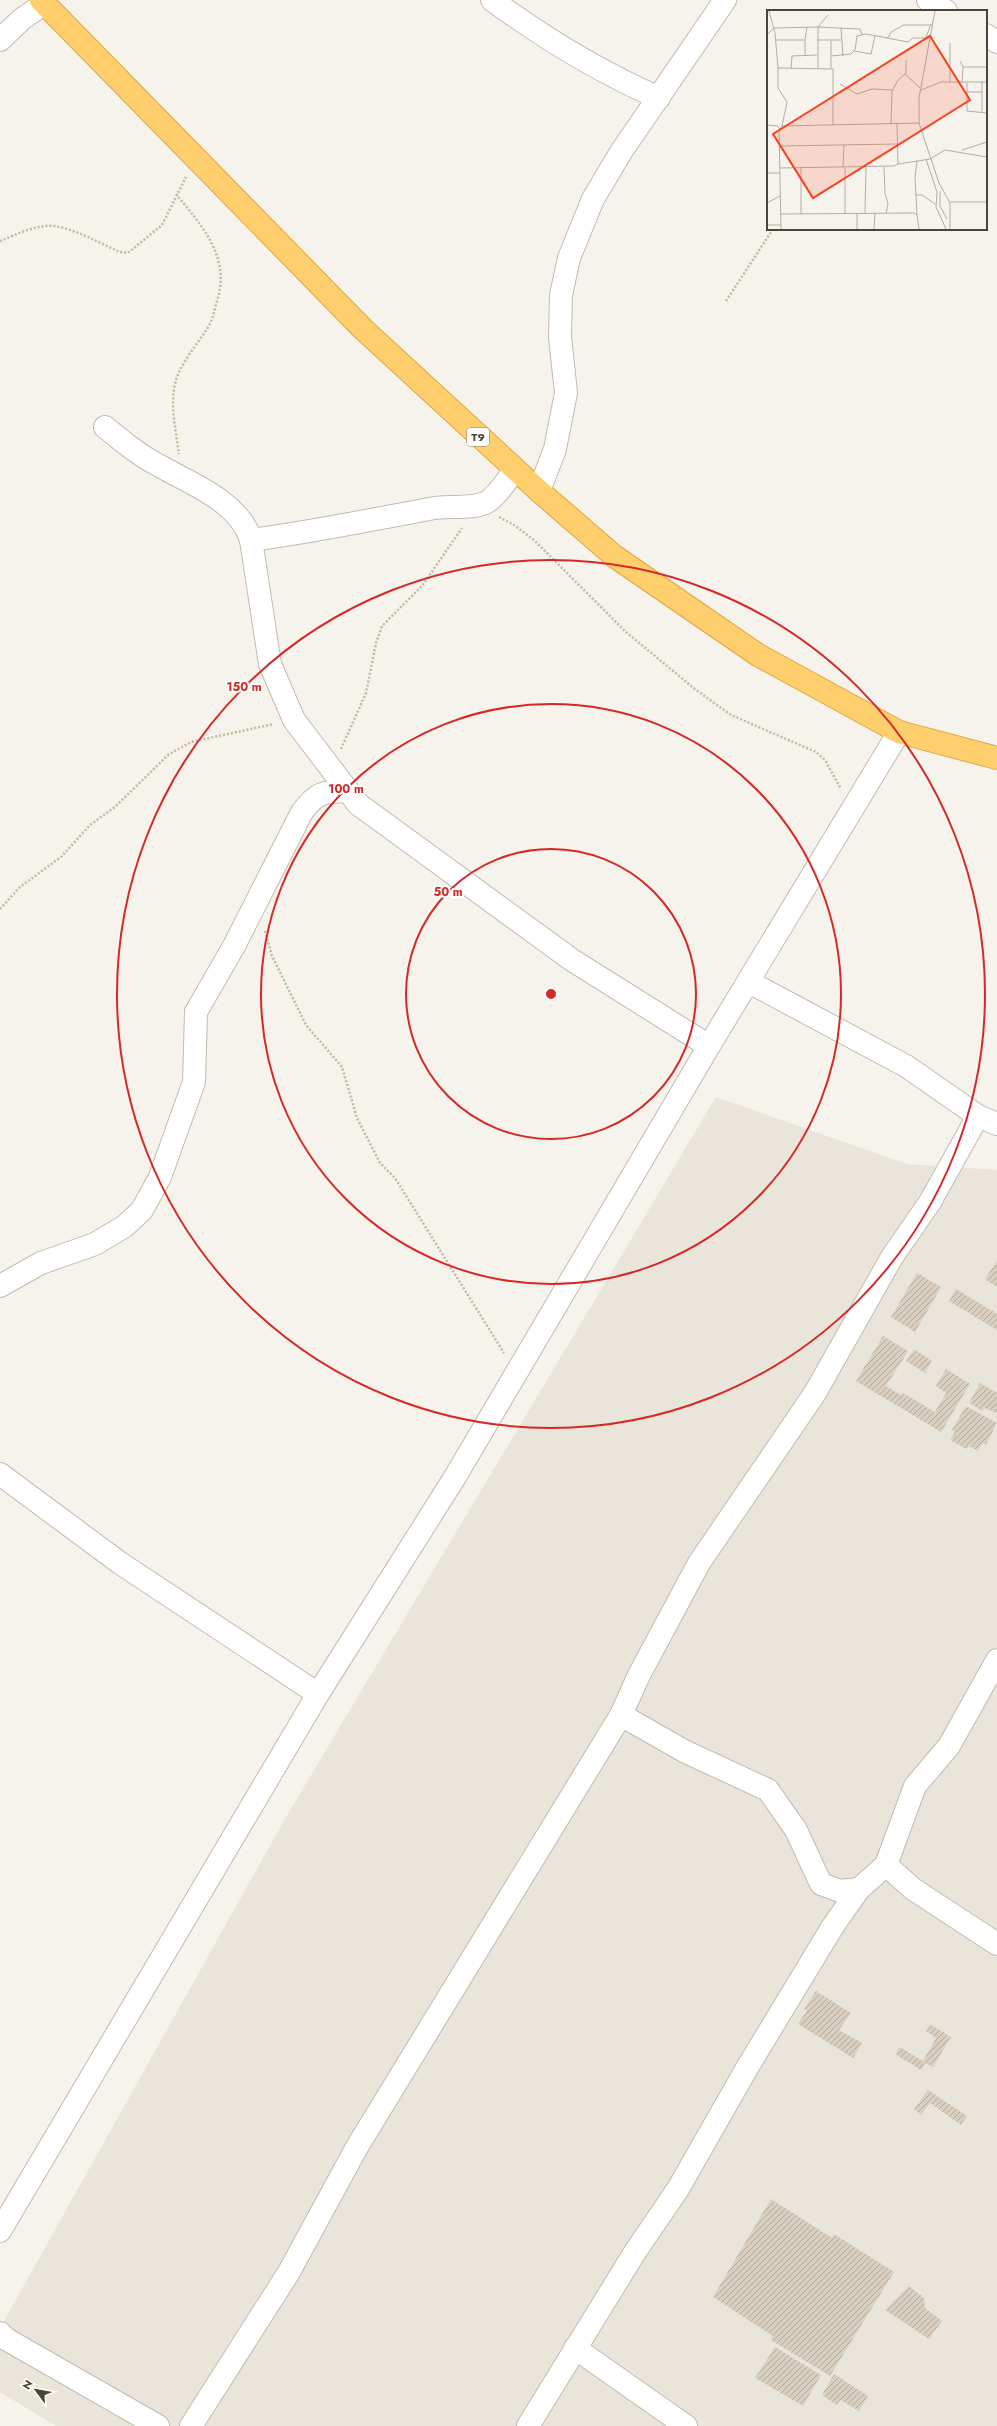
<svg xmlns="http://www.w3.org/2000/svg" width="997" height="2426" font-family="Jost,sans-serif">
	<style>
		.residential { fill: #eae5da }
		.building { fill: url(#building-hatch) }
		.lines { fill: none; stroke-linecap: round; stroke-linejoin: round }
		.minor-casing { stroke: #c2bbae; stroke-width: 24 }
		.highway-casing { stroke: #e0a43c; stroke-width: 24 }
		.path { stroke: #c4b79f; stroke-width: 2.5; stroke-dasharray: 2 2; stroke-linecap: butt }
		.minor { stroke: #fff; stroke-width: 22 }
		.highway { stroke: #ffcf6e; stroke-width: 22 }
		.ring { fill: none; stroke: #d62828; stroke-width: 2 }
		.labels { text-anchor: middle; stroke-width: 4; stroke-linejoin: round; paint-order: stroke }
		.shield { fill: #fff; stroke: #817c74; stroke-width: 1 }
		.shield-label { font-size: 11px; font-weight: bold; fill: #4b4439 }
		.inset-road { fill: none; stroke: #b2ada4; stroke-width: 1 }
		.view { fill: #fc3f1d; fill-opacity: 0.15; stroke: #fc3f1d; stroke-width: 2 }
		.inset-edge { fill: none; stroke: #4b4439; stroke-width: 2 }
		.centre { fill: #d62828; stroke: #fff; stroke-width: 2 }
		.ring-label { font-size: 12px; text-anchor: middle; font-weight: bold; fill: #d62828; stroke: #fff; stroke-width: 4; stroke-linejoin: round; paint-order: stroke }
	</style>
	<defs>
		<pattern id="building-hatch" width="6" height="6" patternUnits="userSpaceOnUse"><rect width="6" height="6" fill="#d8cfc1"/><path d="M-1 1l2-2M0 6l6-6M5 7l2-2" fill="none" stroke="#b1aa9e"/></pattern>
	</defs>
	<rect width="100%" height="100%" fill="#f6f3ec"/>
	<path class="residential" d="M716 1097 907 1164 997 1170V2426H56L0 2392V2328L286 1817Z"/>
	<g class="building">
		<path d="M997 1261V1287L985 1279Z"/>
		<path d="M917 1273 941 1287 915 1332 891 1317Z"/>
		<path d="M956 1289 997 1314V1330L949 1301Z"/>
		<path d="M883 1336 908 1351 886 1386 901 1395 903 1393 935 1412 946 1393 936 1386 946 1369 970 1384 941 1432 856 1381Z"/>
		<path d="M914 1349 932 1361 925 1373 906 1361Z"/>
		<path d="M980 1383 997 1393V1413L984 1408 983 1411 969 1403Z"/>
		<path d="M966 1406 997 1423 986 1445 983 1443 978 1451 969 1446 967 1449 950 1440 955 1432 952 1430Z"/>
		<path d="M816 1991 851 2013 839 2030 862 2043 853 2058 798 2024 807 2010 804 2009Z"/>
		<path d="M930 2024 951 2037 933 2067 925 2063 921 2070 895 2054 900 2047 923 2061 936 2038 926 2031Z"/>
		<path d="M928 2090 967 2116 961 2125 930 2103 921 2115 914 2109Z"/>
		<path d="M771 2199 832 2238 834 2234 894 2272 830 2376 771 2340 773 2336 713 2297Z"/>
		<path d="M909 2286 924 2298 925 2308 942 2321 929 2339 885 2310Z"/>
		<path d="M775 2347 821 2375 803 2406 755 2378Z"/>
		<path d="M834 2374 868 2396 859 2411 840 2400 837 2405 822 2395Z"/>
	</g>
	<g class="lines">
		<g class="minor-casing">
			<g id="minor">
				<path d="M492 0C544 38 600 72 659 98"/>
				<path d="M928 0 946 11"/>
				<path d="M986 35 997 42"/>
				<path d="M0 40 22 19 45 3"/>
				<path d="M105 427C122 441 139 455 158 465 191 484 239 501 251 540L270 664 294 720 358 804 572 960 709 1046"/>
				<path d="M539 491 555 449 566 393 560 337 561 295 569 258 593 199 621 152 725 0"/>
				<path d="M251 540C313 532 374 519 435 508 452 505 472 510 487 502 498 495 507 480 515 470"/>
				<path d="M749 982 906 1066 978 1116 997 1124"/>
				<path d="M0 1286 41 1263 95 1244 125 1226 142 1210 160 1177 194 1082 196 1012 234 946 302 812C317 792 323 792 347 791"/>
				<path d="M0 1474 120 1563 318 1694"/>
				<path d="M621 1715 684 1751 768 1790 796 1830 821 1884 840 1891 859 1889"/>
				<path d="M886 1865 913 1889 997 1944"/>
				<path d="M0 2231 318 1694 455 1477 709 1046 899 732"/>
				<path d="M0 2333 6 2339 158 2426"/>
				<path d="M575 2348 686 2426"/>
				<path d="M191 2426 289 2272 357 2147 621 1715 639 1675 699 1563 815 1393 892 1257 930 1202 978 1116"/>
				<path d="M528 2426 635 2252 678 2189 747 2068 833 1926 859 1889 886 1865 915 1786 949 1746 997 1660"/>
			</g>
		</g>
		<g class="highway-casing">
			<path id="highway" d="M41 0 363 329 539 491 614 556 758 655 899 732 997 758"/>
		</g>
		<g class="path">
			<path d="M176 194C202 226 231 257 217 301 214 311 213 320 207 329 196 346 179 365 175 384 170 407 176 431 179 454"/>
			<path d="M0 241C16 235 36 224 54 226 76 229 99 243 120 252L128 253 162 225 186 177"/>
			<path d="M726 301 773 229"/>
			<path d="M499 517 514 525 534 540 626 632 696 690 731 715 816 752 825 760 841 789"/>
			<path d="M341 749 366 693 376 643 382 626 422 586 462 528"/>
			<path d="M0 909 20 887 61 857 90 825 115 807 168 755 191 742 274 724"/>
			<path d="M265 931 272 956 306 1025 342 1067 357 1118 380 1163 395 1178 504 1353"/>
		</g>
		<use href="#minor" class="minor"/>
		<use href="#highway" class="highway"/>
	</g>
	<g class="ring">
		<circle cx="551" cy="994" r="145"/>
		<circle cx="551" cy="994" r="290"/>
		<circle cx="551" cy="994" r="434"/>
	</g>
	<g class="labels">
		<rect class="shield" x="467" y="428" width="22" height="18" rx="3"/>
		<g class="shield-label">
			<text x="478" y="441">T9</text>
		</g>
	</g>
	<g transform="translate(767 10)">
		<rect width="220" height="220" fill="#f6f3ec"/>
		<path class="inset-road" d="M2 1 8 23 11 58 66 59V115M168 1 152 88V113L172 173 183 193V219M74 18 76 46M0 25 7 18 51 17 93 19 95 25M159 27 164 14M120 28 141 32 146 28H162M9 30H38L40 17M38 30V45M50 30H74M64 31V58M87 41 104 44 108 26M64 46 84 44 88 40 90 26 99 24 121 28 124 22 137 15H166M193 51 196 57 195 73M196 57H220M11 58V78L20 92 15 116M24 58 25 46 50 45M51 58V17L61 5M138 64 153 78M183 72V33M215 72V103M200 73V101L220 103M73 74 90 84 105 79 126 80M154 80 174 72H220M200 82H215M124 114 125 81 131 70 139 63V50M0 115 10 116 13 119M13 136 130 134M195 140 220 132M159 149 170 182 169 197 179 219M131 154 163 149 178 140 220 147M76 157 77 135M117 157 118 183 121 194 119 203M13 158 127 156 131 154 130 114M78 158V203M0 163H13M173 181V196L180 209M149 185H155L168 194M183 192H220M0 193 13 186M90 203V219M98 203 99 157M14 204 147 203 150 205 152 219M34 204V157M150 205 148 167 150 151M0 215H14M14 219 12 120 15 116 152 113M107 219 108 203"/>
		<path class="view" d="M163 26 203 90 46 188 6 124Z"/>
		<rect width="220" height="220" class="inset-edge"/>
	</g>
	<circle cx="551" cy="994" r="6" class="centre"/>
	<g class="ring-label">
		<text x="244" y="691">150 m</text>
		<text x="346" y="793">100 m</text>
		<text x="448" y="896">50 m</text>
	</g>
	<g transform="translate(36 2390) rotate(302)" stroke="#ffffff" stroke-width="3" paint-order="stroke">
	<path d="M0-3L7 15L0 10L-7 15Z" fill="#4b4439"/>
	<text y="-6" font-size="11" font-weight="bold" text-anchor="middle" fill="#4b4439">N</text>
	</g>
</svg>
